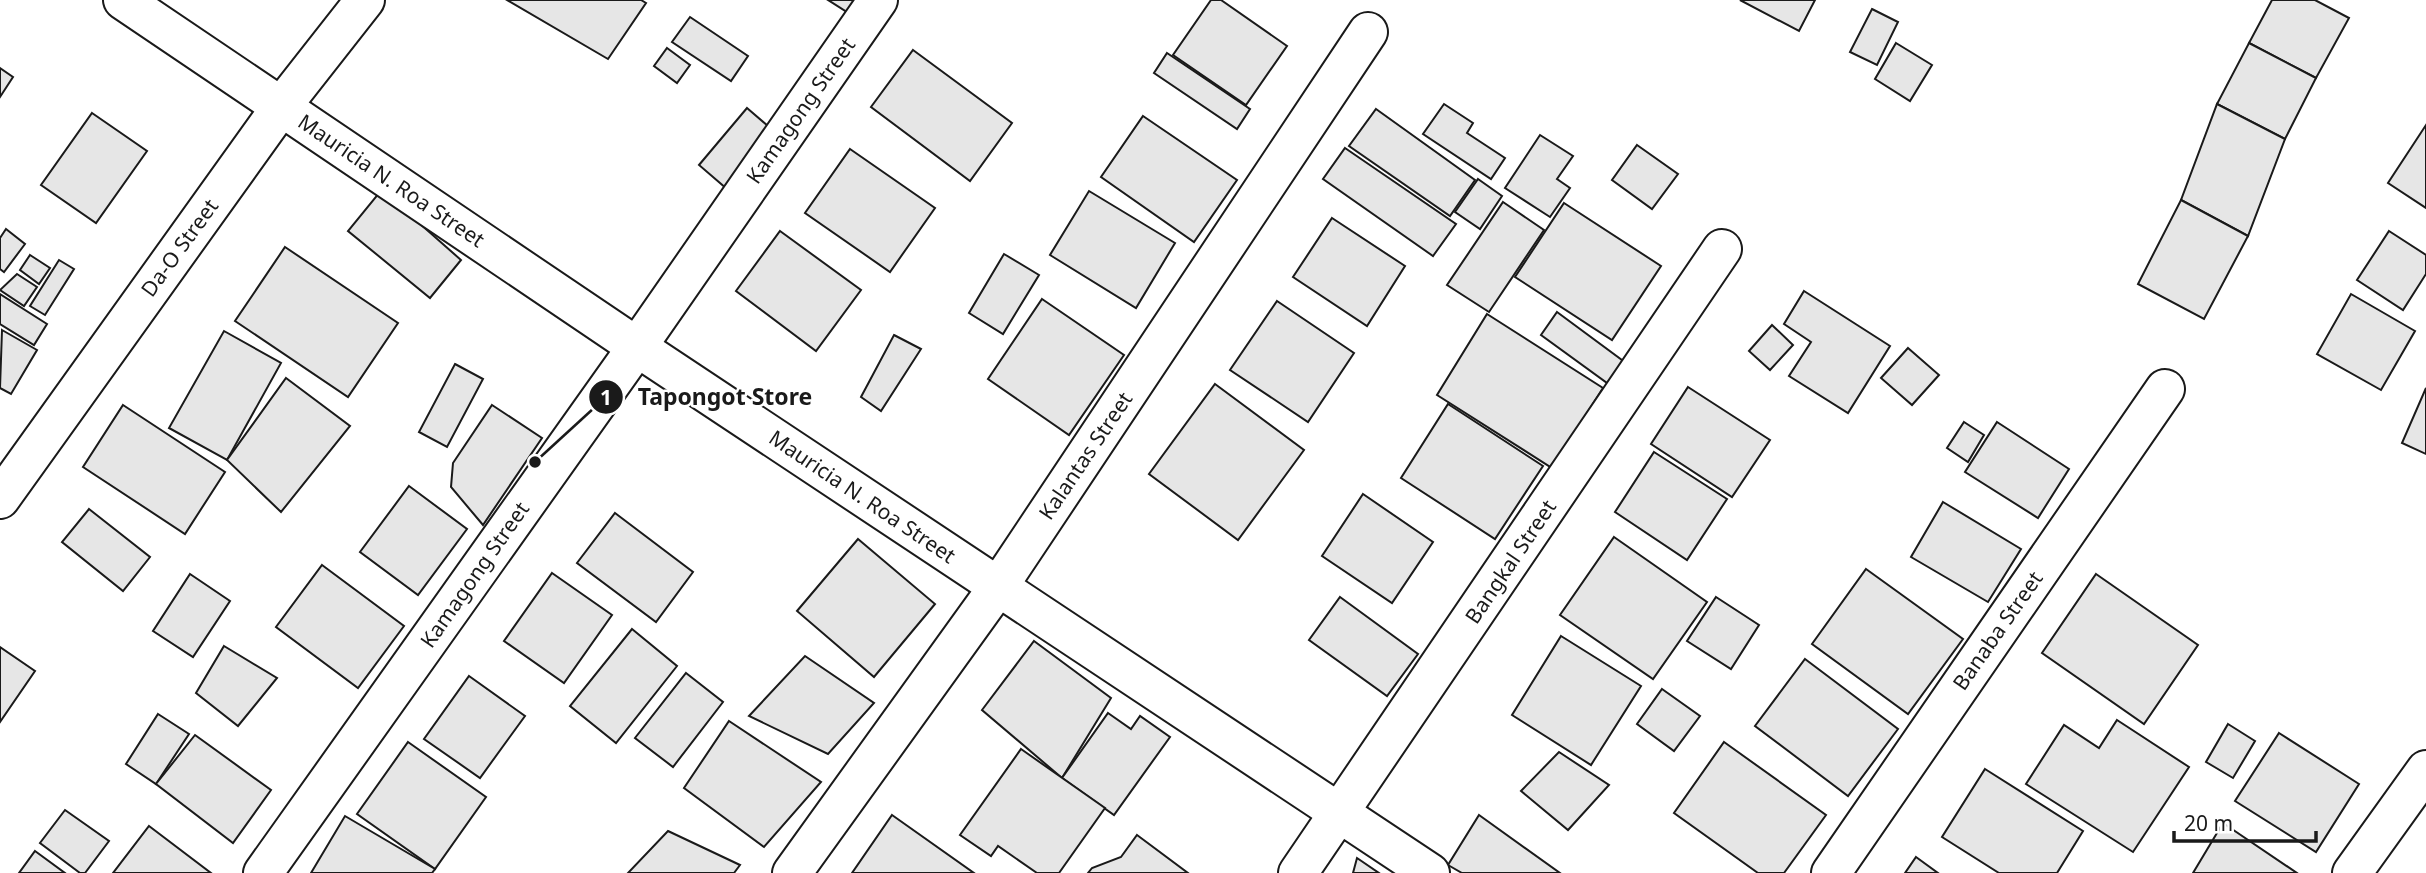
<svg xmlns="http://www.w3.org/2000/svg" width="2426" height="873" font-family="'Noto Sans',sans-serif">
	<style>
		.building { fill: #e6e6e6; stroke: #1a1a1a; stroke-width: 2 }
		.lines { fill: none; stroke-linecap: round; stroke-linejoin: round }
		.minor-casing { stroke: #1a1a1a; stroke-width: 42 }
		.minor { stroke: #fff; stroke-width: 38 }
		.labels { text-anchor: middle; stroke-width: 5; stroke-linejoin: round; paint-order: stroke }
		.street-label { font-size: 21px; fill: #1a1a1a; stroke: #fff }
		.leader { fill: none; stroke: #1a1a1a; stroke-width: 2.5 }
		.callout-dot { fill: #1a1a1a; stroke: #fff; stroke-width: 2.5 }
		.mark-label { font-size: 21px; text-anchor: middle; font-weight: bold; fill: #fff }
		.callout-label { font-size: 23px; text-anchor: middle; font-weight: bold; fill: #1a1a1a; stroke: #fff; stroke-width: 5; stroke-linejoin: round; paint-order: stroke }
	</style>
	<rect width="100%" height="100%" fill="#fff"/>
	<g class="building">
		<path d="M507 0H641L646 3 608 59Z"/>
		<path d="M828 0H854L847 12Z"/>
		<path d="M1211 0H1221L1287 46 1246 105 1173 55Z"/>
		<path d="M1740 0H1815L1799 31Z"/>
		<path d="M2272 0H2315L2349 18 2316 78 2249 43Z"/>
		<path d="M1872 9 1898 22 1877 65 1850 52Z"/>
		<path d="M690 17 748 56 731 81 672 42Z"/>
		<path d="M1896 43 1932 65 1910 101 1875 79Z"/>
		<path d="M2249 43 2316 78 2285 139 2217 104Z"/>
		<path d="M667 48 690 65 677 83 654 66Z"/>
		<path d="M913 50 1012 123 970 181 871 107Z"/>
		<path d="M1167 53 1250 109 1237 129 1154 73Z"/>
		<path d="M0 68 13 77 0 97Z"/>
		<path d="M1444 104 1473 123 1467 133 1505 158 1491 179 1423 134Z"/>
		<path d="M2217 104 2285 139 2248 236 2181 200Z"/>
		<path d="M747 108 782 138 734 195 699 165Z"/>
		<path d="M1376 109 1475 180 1450 216 1349 146Z"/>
		<path d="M92 113 147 151 96 223 41 185Z"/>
		<path d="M1143 116 1237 180 1194 242 1101 177Z"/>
		<path d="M2426 125V208L2388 183Z"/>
		<path d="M1540 135 1573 156 1557 179 1570 188 1550 217 1505 188Z"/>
		<path d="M1637 145 1678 174 1652 209 1612 180Z"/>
		<path d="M1345 148 1456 224 1433 256 1323 179Z"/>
		<path d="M850 149 935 208 890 272 805 213Z"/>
		<path d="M1478 179 1502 196 1480 229 1455 212Z"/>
		<path d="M1089 191 1175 243 1136 308 1050 255Z"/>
		<path d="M379 193 410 215 461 260 430 298 348 231Z"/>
		<path d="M2181 200 2248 236 2204 319 2138 284Z"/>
		<path d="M1503 202 1544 230 1489 312 1447 285Z"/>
		<path d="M1564 203 1661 266 1612 340 1515 277Z"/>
		<path d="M1332 218 1405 266 1367 326 1293 277Z"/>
		<path d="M6 229 25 244 4 272 0 269V238Z"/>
		<path d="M780 231 861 290 816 351 736 291Z"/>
		<path d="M2389 231 2426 255V274L2403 310 2357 280Z"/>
		<path d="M285 247 398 323 348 397 235 321Z"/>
		<path d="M1004 254 1039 275 1003 334 969 313Z"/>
		<path d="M30 255 50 268 39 284 20 270Z"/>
		<path d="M59 260 74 269 45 315 30 306Z"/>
		<path d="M17 274 37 287 24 306 0 290Z"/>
		<path d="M1804 291 1890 346 1848 413 1789 376 1811 342 1784 324Z"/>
		<path d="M0 294 47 324 34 345 0 324Z"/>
		<path d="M2351 294 2415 331 2381 390 2317 354Z"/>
		<path d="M1042 299 1124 355 1069 435 988 379Z"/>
		<path d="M1277 301 1354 353 1308 422 1230 370Z"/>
		<path d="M1557 312 1630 366 1614 388 1541 335Z"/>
		<path d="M1487 314 1603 388 1552 468 1437 395Z"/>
		<path d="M1772 325 1793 345 1770 370 1749 351Z"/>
		<path d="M2 330 37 350 11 394 0 388Z"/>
		<path d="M224 331 281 363 227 460 169 428Z"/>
		<path d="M894 335 921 349 881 411 861 397Z"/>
		<path d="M1908 348 1939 375 1912 405 1881 378Z"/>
		<path d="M455 364 483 379 447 447 419 432Z"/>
		<path d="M286 378 350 426 281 512 227 460Z"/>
		<path d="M1215 384 1304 450 1238 540 1149 474Z"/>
		<path d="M1688 387 1770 440 1732 497 1651 444Z"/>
		<path d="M2426 388V454L2402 443Z"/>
		<path d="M1448 404 1543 466 1495 539 1401 478Z"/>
		<path d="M123 405 225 472 185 534 83 467Z"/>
		<path d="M492 405 542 438 483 525 451 487 453 463Z"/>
		<path d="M1964 422 1984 435 1968 462 1947 448Z"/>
		<path d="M1997 422 2069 469 2038 518 1965 472Z"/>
		<path d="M1654 452 1727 499 1687 560 1615 512Z"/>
		<path d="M409 486 467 529 418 595 360 552Z"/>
		<path d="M1363 494 1433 542 1392 603 1322 556Z"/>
		<path d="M1943 502 2021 549 1988 602 1911 557Z"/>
		<path d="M89 509 150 557 123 591 62 542Z"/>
		<path d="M615 513 693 572 656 622 577 563Z"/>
		<path d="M1614 537 1707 602 1653 679 1560 615Z"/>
		<path d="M858 539 935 604 874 677 797 611Z"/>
		<path d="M322 565 404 626 358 688 276 627Z"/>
		<path d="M1866 569 1963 639 1908 714 1812 644Z"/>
		<path d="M552 573 612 615 564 683 504 641Z"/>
		<path d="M190 574 230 601 193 657 153 631Z"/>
		<path d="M2096 574 2198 645 2144 724 2042 653Z"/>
		<path d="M1340 597 1418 654 1387 696 1309 640Z"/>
		<path d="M1716 597 1759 625 1731 669 1687 641Z"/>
		<path d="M632 629 677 666 616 743 570 706Z"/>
		<path d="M1561 636 1641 686 1591 765 1512 715Z"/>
		<path d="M1034 641 1111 698 1062 778 982 710Z"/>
		<path d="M224 646 277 678 238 726 196 693Z"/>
		<path d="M0 647 35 671 0 722Z"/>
		<path d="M805 656 874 703 828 754 749 716Z"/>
		<path d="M1805 659 1898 729 1848 796 1755 726Z"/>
		<path d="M686 673 723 702 673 767 635 738Z"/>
		<path d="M469 676 525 716 480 778 424 739Z"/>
		<path d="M1662 689 1700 716 1674 751 1637 724Z"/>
		<path d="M1108 713 1131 729 1140 716 1170 737 1114 815 1062 778Z"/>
		<path d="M158 714 189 734 156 784 126 764Z"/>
		<path d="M2117 720 2189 767 2133 852 2026 784 2064 725 2099 748Z"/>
		<path d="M729 721 821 782 764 847 684 788Z"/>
		<path d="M2228 724 2255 741 2233 778 2206 762Z"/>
		<path d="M2279 733 2359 784 2316 852 2235 801Z"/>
		<path d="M195 735 271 790 233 843 156 784Z"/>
		<path d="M408 742 486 797 435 869 357 814Z"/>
		<path d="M1724 742 1826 815 1784 873H1758L1674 813Z"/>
		<path d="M1021 749 1105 808 1059 873H1037L998 846 991 856 960 835Z"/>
		<path d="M1559 752 1609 785 1568 830 1521 791Z"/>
		<path d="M1985 769 2083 831 2057 873H1999L1942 837Z"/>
		<path d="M65 810 109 841 85 873H80L40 843Z"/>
		<path d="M892 815 974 873H852Z"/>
		<path d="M1479 815 1560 873H1462L1448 865Z"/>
		<path d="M345 816 435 869 432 873H311Z"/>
		<path d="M2223 823 2297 873H2193Z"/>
		<path d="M149 826 211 873H113Z"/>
		<path d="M668 831 740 865 734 873H628Z"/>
		<path d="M1137 835 1188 873H1088L1092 868 1121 857Z"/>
		<path d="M35 851 65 873H19Z"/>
		<path d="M1916 857 1938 873H1905Z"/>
		<path d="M1357 858 1379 873H1353Z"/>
	</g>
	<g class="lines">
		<g class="minor-casing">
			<g id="minor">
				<path d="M123 0 637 347 1430 873"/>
				<path d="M0 499 281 107 365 0"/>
				<path d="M263 873 637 347 878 0"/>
				<path d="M792 873 998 587 1368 32"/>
				<path d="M1298 873 1722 249"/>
				<path d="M1831 873 2165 389"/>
				<path d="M2352 873 2426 770"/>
			</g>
		</g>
		<use href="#minor" class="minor"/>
	</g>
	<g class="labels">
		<g class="street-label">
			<text transform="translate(801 111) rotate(-55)" y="7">Kamagong Street</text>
			<text transform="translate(391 181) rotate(34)" y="7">Mauricia N. Roa Street</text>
			<text transform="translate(180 248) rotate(-54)" y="7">Da-O Street</text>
			<text transform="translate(1086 456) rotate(-56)" y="7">Kalantas Street</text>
			<text transform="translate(862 497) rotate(34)" y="7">Mauricia N. Roa Street</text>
			<text transform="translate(1511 562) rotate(-56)" y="7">Bangkal Street</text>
			<text transform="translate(475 575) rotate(-55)" y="7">Kamagong Street</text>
			<text transform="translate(1998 631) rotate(-55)" y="7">Banaba Street</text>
		</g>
	</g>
	<path class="leader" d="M535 462L606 397"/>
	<g class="callout-dot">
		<circle cx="535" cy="462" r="7"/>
		<circle cx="606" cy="397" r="18"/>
	</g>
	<g class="mark-label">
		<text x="606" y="405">1</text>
	</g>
	<g class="callout-label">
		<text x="725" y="405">Tapongot Store</text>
	</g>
	<path d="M2174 831v10h142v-10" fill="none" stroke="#1a1a1a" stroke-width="3.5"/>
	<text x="2184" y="831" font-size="21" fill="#1a1a1a" stroke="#ffffff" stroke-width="5" paint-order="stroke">20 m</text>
</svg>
